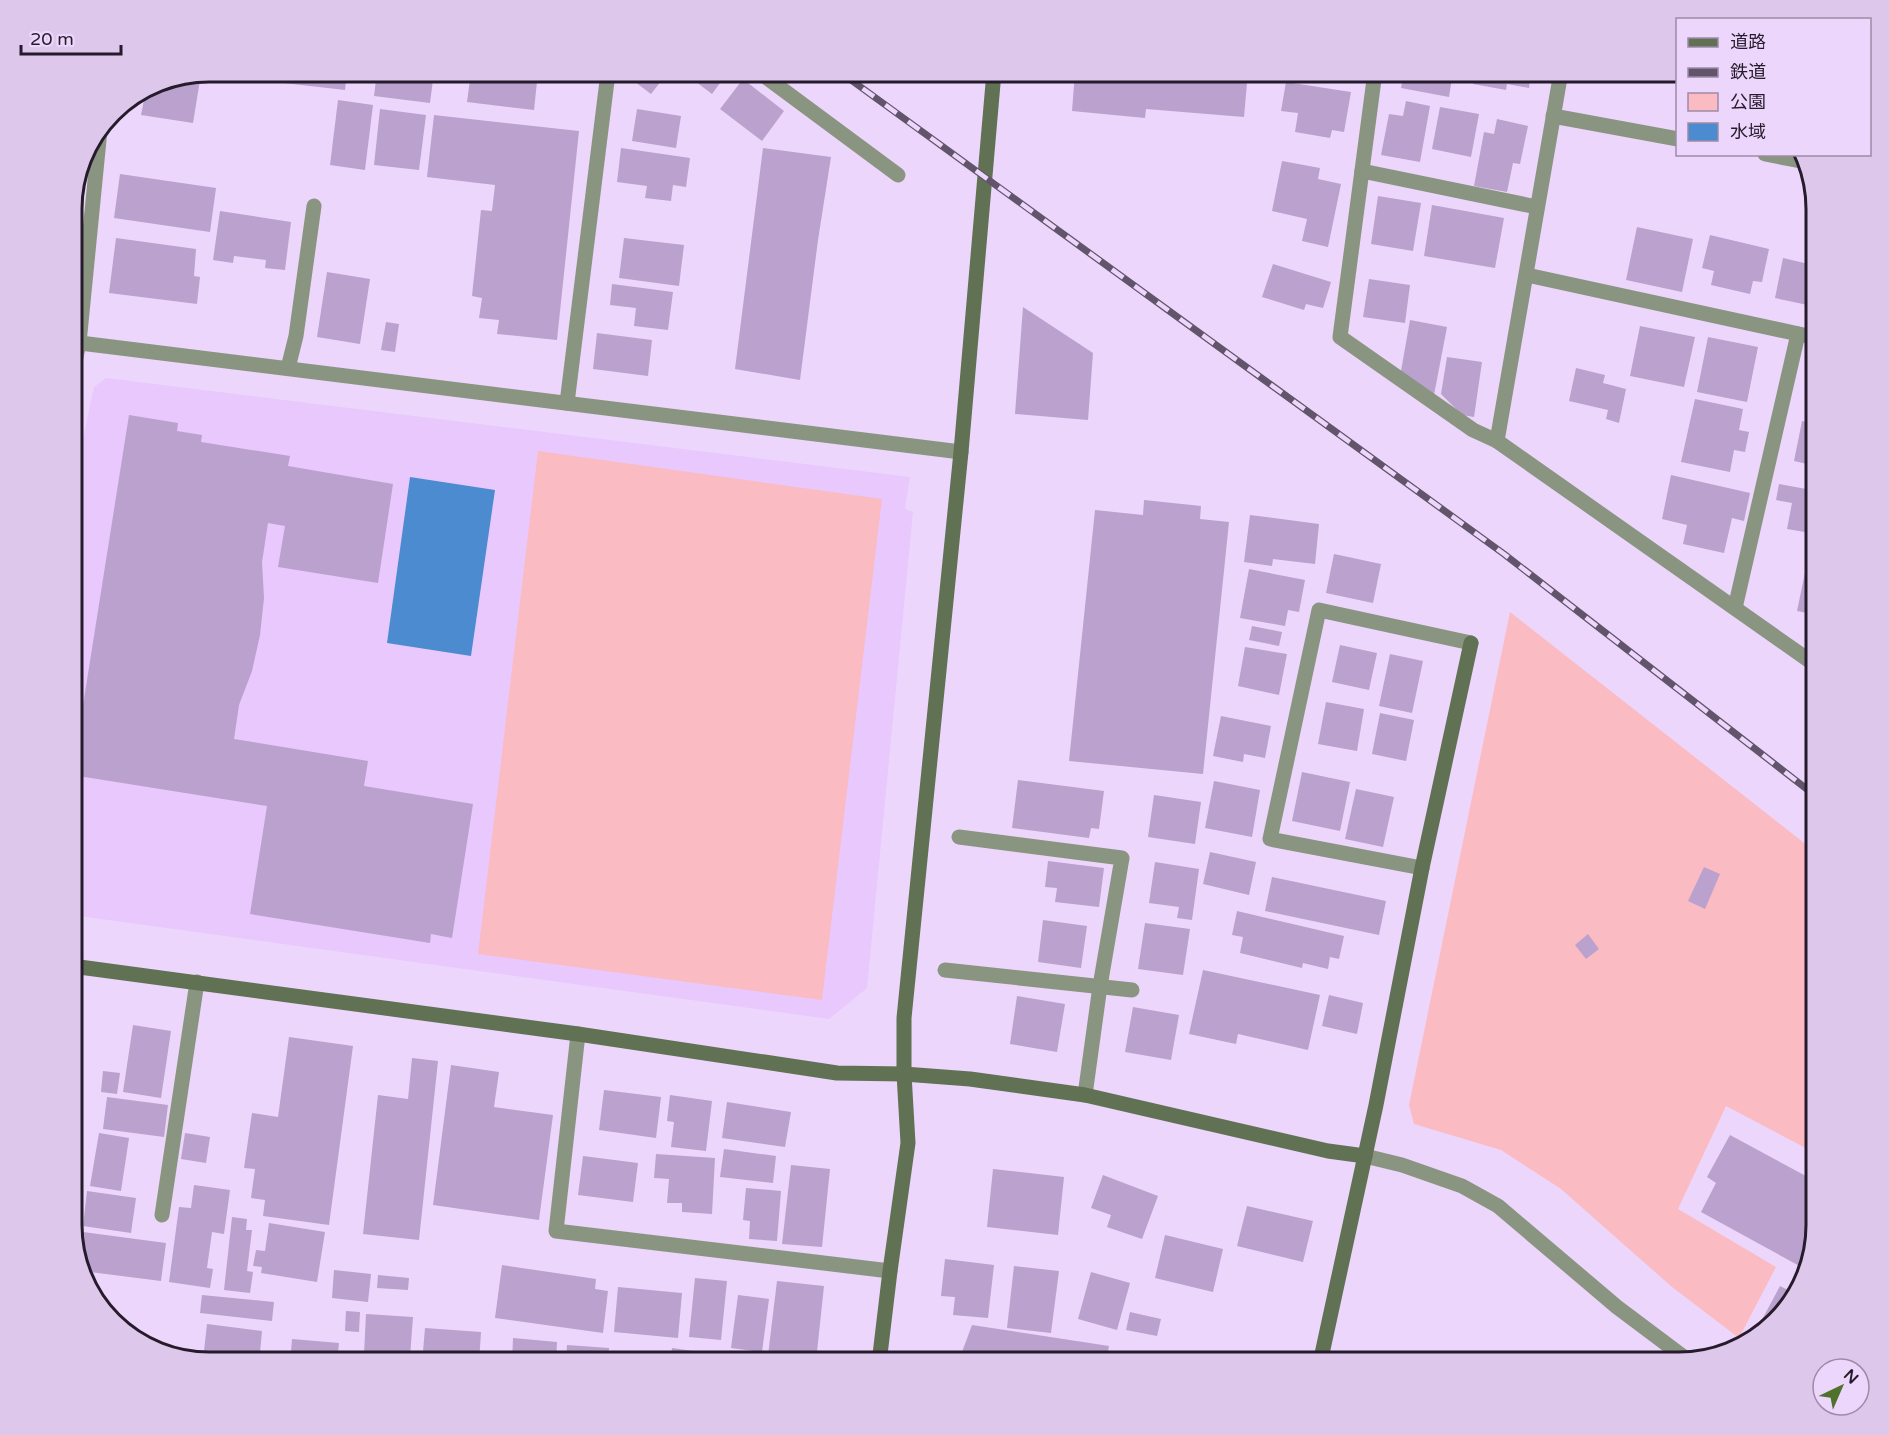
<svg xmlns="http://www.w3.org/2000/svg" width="1889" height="1435" font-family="'Varela Round','Noto Sans JP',sans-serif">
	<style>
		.built { fill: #e8c8fd }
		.green { fill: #fbbbc2 }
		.water { fill: #4c8bcf }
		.building { fill: #bba1cd }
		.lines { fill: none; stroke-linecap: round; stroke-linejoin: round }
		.lane { stroke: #8a9581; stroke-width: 15 }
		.street { stroke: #8a9581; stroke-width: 15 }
		.secondary { stroke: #617154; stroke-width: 15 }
		.rail-casing { stroke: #62546b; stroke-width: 7 }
		.rail { stroke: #edd6fb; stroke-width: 4.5; stroke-dasharray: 14; stroke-linecap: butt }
		.rim { fill: none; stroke: #261b2c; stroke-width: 3 }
	</style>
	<rect width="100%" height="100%" fill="#edd6fb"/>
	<path class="built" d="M106 378 910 477 905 509 913 512 867 988 829 1019 72 915V491L94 387Z"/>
	<g class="green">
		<path d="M538 451 882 499 822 1000 478 954Z"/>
		<path d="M1510 612 1817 853V1154L1726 1106 1678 1209 1776 1267 1739 1338 1672 1287 1561 1189 1501 1150 1414 1124 1409 1105Z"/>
	</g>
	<path class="water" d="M410 477 495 490 471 656 387 643Z"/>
	<g class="building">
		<path d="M267 72H347L345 90 266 81Z"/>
		<path d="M377 72H434L430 103 374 96Z"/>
		<path d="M471 72H538L534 110 467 102Z"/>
		<path d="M622 72H668L651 94Z"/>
		<path d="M683 72H728L712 94Z"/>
		<path d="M1075 72H1248L1244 117 1146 109 1145 118 1072 111Z"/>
		<path d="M1316 72H1351L1350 81 1316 76Z"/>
		<path d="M1404 72H1453L1449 97 1401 88Z"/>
		<path d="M1458 72H1531L1529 88 1507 84 1506 90 1473 84 1474 79 1458 75Z"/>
		<path d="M184 77 200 80 193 123 141 115 146 90 157 82 169 80 183 83Z"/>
		<path d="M743 79 784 111 762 141 720 109Z"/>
		<path d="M1286 82 1351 92 1344 132 1332 130 1330 138 1295 132 1298 113 1281 111Z"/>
		<path d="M338 100 373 105 365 170 330 165Z"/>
		<path d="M1406 101 1430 106 1420 162 1381 155 1389 114 1403 116Z"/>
		<path d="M1440 107 1479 114 1471 157 1432 149Z"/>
		<path d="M380 109 426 115 419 170 374 165Z"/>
		<path d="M637 109 681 116 676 148 632 141Z"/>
		<path d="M434 115 579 131 557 340 497 334 499 320 479 318 482 298 472 296 481 210 492 211 495 185 427 177Z"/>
		<path d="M1497 119 1528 126 1520 164 1513 163 1507 192 1474 186 1484 132 1494 134Z"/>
		<path d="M621 148 690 158 686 187 673 185 671 201 645 198 647 186 617 182Z"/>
		<path d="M763 148 831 157 818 240 800 380 735 369Z"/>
		<path d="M1282 161 1320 168 1318 179 1341 184 1328 247 1302 241 1307 219 1272 211Z"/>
		<path d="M120 174 216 188 210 232 114 218Z"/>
		<path d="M1378 196 1421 203 1413 251 1371 244Z"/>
		<path d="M1432 205 1504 218 1495 268 1424 256Z"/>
		<path d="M220 211 291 222 285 270 265 268 266 260 234 256 233 263 213 260Z"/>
		<path d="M1637 227 1693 239 1682 292 1626 280Z"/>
		<path d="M1710 235 1769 249 1762 282 1753 281 1750 294 1711 285 1714 271 1702 268Z"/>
		<path d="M116 238 196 249 194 276 200 277 197 304 109 293Z"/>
		<path d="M624 238 684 245 679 286 619 278Z"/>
		<path d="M1783 258 1817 266V307L1775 298Z"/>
		<path d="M1273 264 1331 282 1323 308 1306 304 1304 310 1262 297Z"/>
		<path d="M327 272 370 279 360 344 317 337Z"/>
		<path d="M1369 279 1410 285 1405 323 1363 317Z"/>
		<path d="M612 284 673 292 668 330 634 326 636 308 610 305Z"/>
		<path d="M1023 307 1093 353 1088 420 1015 414Z"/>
		<path d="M1410 320 1447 327 1434 395 1401 371Z"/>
		<path d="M386 322 399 324 395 352 381 350Z"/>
		<path d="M1640 326 1695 337 1684 387 1630 376Z"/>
		<path d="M597 333 652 340 648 376 593 369Z"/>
		<path d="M1708 337 1758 347 1747 402 1697 392Z"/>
		<path d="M1447 357 1482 362 1474 417 1462 415 1441 394Z"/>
		<path d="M1811 358 1817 359V377L1808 375Z"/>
		<path d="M1576 368 1605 375 1603 383 1626 389 1619 423 1606 419 1608 410 1569 401Z"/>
		<path d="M1695 399 1743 409 1739 430 1749 432 1745 452 1734 450 1730 472 1681 462Z"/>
		<path d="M129 415 178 423 177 431 202 435 201 442 290 456 288 466 393 484 378 583 278 567 285 526 268 523 262 562 264 598 260 635 252 671 239 705 234 739 368 761 364 786 473 804 452 938 431 934 430 943 250 914 267 806 72 775Z"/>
		<path d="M1802 421 1817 424V474L1806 472 1807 464 1794 461Z"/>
		<path d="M1671 475 1750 493 1744 521 1732 518 1724 553 1683 544 1687 525 1662 519Z"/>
		<path d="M1779 484 1817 491V534L1787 529 1792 503 1776 500Z"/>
		<path d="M1144 500 1201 506 1200 519 1229 522 1203 774 1069 761 1095 510 1143 515Z"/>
		<path d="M1250 515 1319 524 1315 564 1273 559 1272 566 1244 562Z"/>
		<path d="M1809 553 1817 555V615L1797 611Z"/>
		<path d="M1334 554 1381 564 1373 603 1326 593Z"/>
		<path d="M1249 569 1305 580 1299 612 1288 610 1285 626 1240 618Z"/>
		<path d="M1252 626 1282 632 1279 646 1249 640Z"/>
		<path d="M1340 645 1377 653 1369 690 1332 682Z"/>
		<path d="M1245 647 1287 654 1279 695 1238 686Z"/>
		<path d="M1390 654 1423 661 1412 713 1379 706Z"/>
		<path d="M1326 702 1364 709 1357 751 1318 744Z"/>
		<path d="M1380 713 1414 720 1406 761 1372 754Z"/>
		<path d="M1221 716 1271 726 1265 758 1244 754 1243 762 1213 756Z"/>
		<path d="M1302 772 1350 782 1340 831 1292 821Z"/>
		<path d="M1018 780 1104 791 1099 829 1091 828 1089 838 1012 828Z"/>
		<path d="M1214 781 1260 790 1252 837 1205 828Z"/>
		<path d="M1356 789 1394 797 1383 847 1345 839Z"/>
		<path d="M1154 795 1201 802 1195 844 1148 837Z"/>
		<path d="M1210 852 1256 862 1249 895 1203 884Z"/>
		<path d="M1048 861 1104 868 1099 907 1055 902 1057 888 1045 887Z"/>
		<path d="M1155 862 1199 869 1192 920 1177 918 1179 907 1149 903Z"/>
		<path d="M1704 867 1720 874 1705 909 1688 901Z"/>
		<path d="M1272 877 1386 901 1379 935 1265 911Z"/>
		<path d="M1237 911 1344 936 1339 959 1330 957 1328 969 1303 963 1302 968 1240 953 1243 937 1232 935Z"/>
		<path d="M1043 920 1087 926 1081 968 1038 962Z"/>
		<path d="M1145 923 1190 929 1183 975 1138 969Z"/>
		<path d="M1588 934 1599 949 1586 959 1575 945Z"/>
		<path d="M1203 970 1320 995 1308 1050 1238 1034 1236 1044 1189 1034Z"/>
		<path d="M1329 995 1363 1003 1357 1034 1322 1026Z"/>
		<path d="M1017 996 1065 1004 1057 1052 1010 1044Z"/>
		<path d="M1133 1007 1179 1015 1171 1060 1125 1052Z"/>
		<path d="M133 1025 171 1031 161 1098 123 1092Z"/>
		<path d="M289 1037 353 1046 329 1225 263 1216 265 1200 251 1198 255 1169 244 1168 252 1113 278 1117Z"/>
		<path d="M412 1058 438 1061 419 1240 363 1234 378 1095 408 1099Z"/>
		<path d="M451 1065 499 1072 494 1107 553 1115 539 1220 433 1205Z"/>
		<path d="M103 1071 120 1073 117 1094 101 1092Z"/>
		<path d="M604 1090 661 1097 656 1138 599 1130Z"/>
		<path d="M670 1095 712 1101 706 1151 671 1147 674 1122 667 1121Z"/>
		<path d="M107 1097 168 1105 164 1137 103 1129Z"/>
		<path d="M727 1102 791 1112 785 1147 722 1138Z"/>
		<path d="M99 1133 129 1138 121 1191 90 1186Z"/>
		<path d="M185 1133 210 1137 206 1163 181 1159Z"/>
		<path d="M1730 1135 1817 1182V1226L1803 1268 1701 1212 1716 1183 1707 1177Z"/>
		<path d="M724 1149 776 1156 773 1183 720 1177Z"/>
		<path d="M656 1154 715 1158 712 1214 682 1212V1203H667L669 1179 654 1178Z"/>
		<path d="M583 1156 638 1163 633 1202 578 1195Z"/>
		<path d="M791 1165 830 1169 822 1247 782 1244Z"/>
		<path d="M993 1169 1064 1177 1058 1235 987 1227Z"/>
		<path d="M1103 1175 1158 1196 1142 1239 1107 1227 1111 1215 1091 1208Z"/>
		<path d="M194 1185 230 1190 224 1234 212 1232 207 1268 213 1269 210 1288 169 1282 179 1207 191 1208Z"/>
		<path d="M746 1188 781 1191 777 1241 749 1239 750 1221 743 1220Z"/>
		<path d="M87 1191 136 1198 131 1233 83 1226Z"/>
		<path d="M72 1204 76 1205 74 1220H72Z"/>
		<path d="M1247 1206 1313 1221 1303 1262 1237 1246Z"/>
		<path d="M232 1217 247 1219 246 1230H252L247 1271 253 1272 250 1293 224 1290Z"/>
		<path d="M269 1223 325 1232 317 1282 261 1273 262 1267 253 1266 256 1250 265 1251Z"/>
		<path d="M83 1232 166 1243 161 1281 82 1271 80 1261Z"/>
		<path d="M1165 1235 1223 1249 1213 1292 1155 1278Z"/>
		<path d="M945 1259 994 1265 988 1318 953 1315 955 1297 941 1296Z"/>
		<path d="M502 1265 596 1279 595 1289 608 1291 603 1333 495 1318Z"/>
		<path d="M1014 1266 1059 1271 1051 1333 1007 1328Z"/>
		<path d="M334 1270 371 1274 368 1302 332 1298Z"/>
		<path d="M1091 1272 1130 1283 1117 1330 1078 1319Z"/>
		<path d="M378 1275 409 1278 408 1290 377 1288Z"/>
		<path d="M695 1278 727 1281 721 1340 689 1337Z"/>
		<path d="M777 1281 824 1286 816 1361 768 1355Z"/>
		<path d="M1780 1286 1794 1293 1788 1309 1760 1333 1756 1331Z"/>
		<path d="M618 1287 682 1293 678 1338 614 1332Z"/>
		<path d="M202 1295 274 1302 272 1321 200 1313Z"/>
		<path d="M738 1295 769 1299 762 1352 731 1348Z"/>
		<path d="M346 1311 360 1312 359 1332 345 1331Z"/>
		<path d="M1130 1312 1161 1319 1157 1336 1126 1330Z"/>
		<path d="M366 1314 413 1317 410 1357 364 1354Z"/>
		<path d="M207 1324 262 1331 259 1363H228L203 1360Z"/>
		<path d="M972 1325 1109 1346 1106 1363H958Z"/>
		<path d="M425 1328 481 1332 479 1363H422Z"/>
		<path d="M513 1338 557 1342 556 1363H512Z"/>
		<path d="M292 1339 339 1343 337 1363H275L276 1351 291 1352Z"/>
		<path d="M567 1345 609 1348 608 1363H566Z"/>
		<path d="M672 1348 700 1352 699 1363H670Z"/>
		<path d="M618 1352 655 1354 654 1363H618Z"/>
		<path d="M722 1354 742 1356V1363H721Z"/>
		<path d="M1119 1354 1154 1362V1363H1117Z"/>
	</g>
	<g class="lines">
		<g class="lane">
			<path d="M288 368 296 336 314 206"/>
			<path d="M1365 1156 1402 1165 1462 1186 1498 1206 1617 1307 1689 1361"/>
			<path d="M162 1215 197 982"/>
		</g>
		<g class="street">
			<path d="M759 72 898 175"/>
			<path d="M1375 72 1340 337 1473 430 1497 441"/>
			<path d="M1561 72 1497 441 1817 666"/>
			<path d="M1553 116 1678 139"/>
			<path d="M1765 154 1806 162"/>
			<path d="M1362 171 1537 207"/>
			<path d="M1527 275 1817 338"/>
			<path d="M72 342 961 452"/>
			<path d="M72 376 79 343 100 130"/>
			<path d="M567 403 607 81 606 72"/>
			<path d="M1735 608 1798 334"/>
			<path d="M959 837 1122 858 1100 986 1085 1095"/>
			<path d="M1422 868 1270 839 1319 610 1471 643"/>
			<path d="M945 970 1132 990"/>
			<path d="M578 1034 556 1231 890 1271"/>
		</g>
		<g class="secondary">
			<path d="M72 966 578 1034 837 1073 904 1074 970 1079 1085 1095 1328 1151 1365 1156"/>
			<path d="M879 1363 890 1271 908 1143 904 1074V1018L961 452 994 72"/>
			<path d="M1320 1363 1376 1105 1422 868 1471 643"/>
		</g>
		<g class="rail-casing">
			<path id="rail" d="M840 72 1504 554 1817 797"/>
		</g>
		<use href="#rail" class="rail"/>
	</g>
	<path d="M0 0H1889V1435H0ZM209 82H1679A127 127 0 0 1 1806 209V1225A127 127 0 0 1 1679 1352H209A127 127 0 0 1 82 1225V209A127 127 0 0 1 209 82Z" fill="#ddc7ea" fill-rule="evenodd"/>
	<path class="rim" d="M209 82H1679A127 127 0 0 1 1806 209V1225A127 127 0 0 1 1679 1352H209A127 127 0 0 1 82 1225V209A127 127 0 0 1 209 82Z"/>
	<rect x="1676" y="18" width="195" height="138" fill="#edd6fb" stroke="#9d8ba8" stroke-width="1.5"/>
	<rect x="1688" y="38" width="30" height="9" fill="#617154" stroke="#9d8ba8" stroke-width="1.5"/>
	<text x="1730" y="48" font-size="18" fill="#261b2c">道路</text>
	<rect x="1688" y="68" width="30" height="9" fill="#62546b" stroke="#9d8ba8" stroke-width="1.5"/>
	<text x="1730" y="78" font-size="18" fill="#261b2c">鉄道</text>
	<rect x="1688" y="93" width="30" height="18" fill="#fbbbc2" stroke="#9d8ba8" stroke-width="1.5"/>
	<text x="1730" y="108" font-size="18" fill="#261b2c">公園</text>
	<rect x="1688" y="123" width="30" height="18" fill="#4c8bcf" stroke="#9d8ba8" stroke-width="1.5"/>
	<text x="1730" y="138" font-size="18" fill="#261b2c">水域</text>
	<g transform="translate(1841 1387) rotate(44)"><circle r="28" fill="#edd6fb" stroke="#9d8ba8" stroke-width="1.5"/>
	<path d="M0-4.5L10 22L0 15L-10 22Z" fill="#4e722b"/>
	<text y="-9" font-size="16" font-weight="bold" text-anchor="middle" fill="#261b2c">N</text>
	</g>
	<path d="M21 45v9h100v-9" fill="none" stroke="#261b2c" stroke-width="3"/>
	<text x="30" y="45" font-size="18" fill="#261b2c" stroke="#edd6fb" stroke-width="4.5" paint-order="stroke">20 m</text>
</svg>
